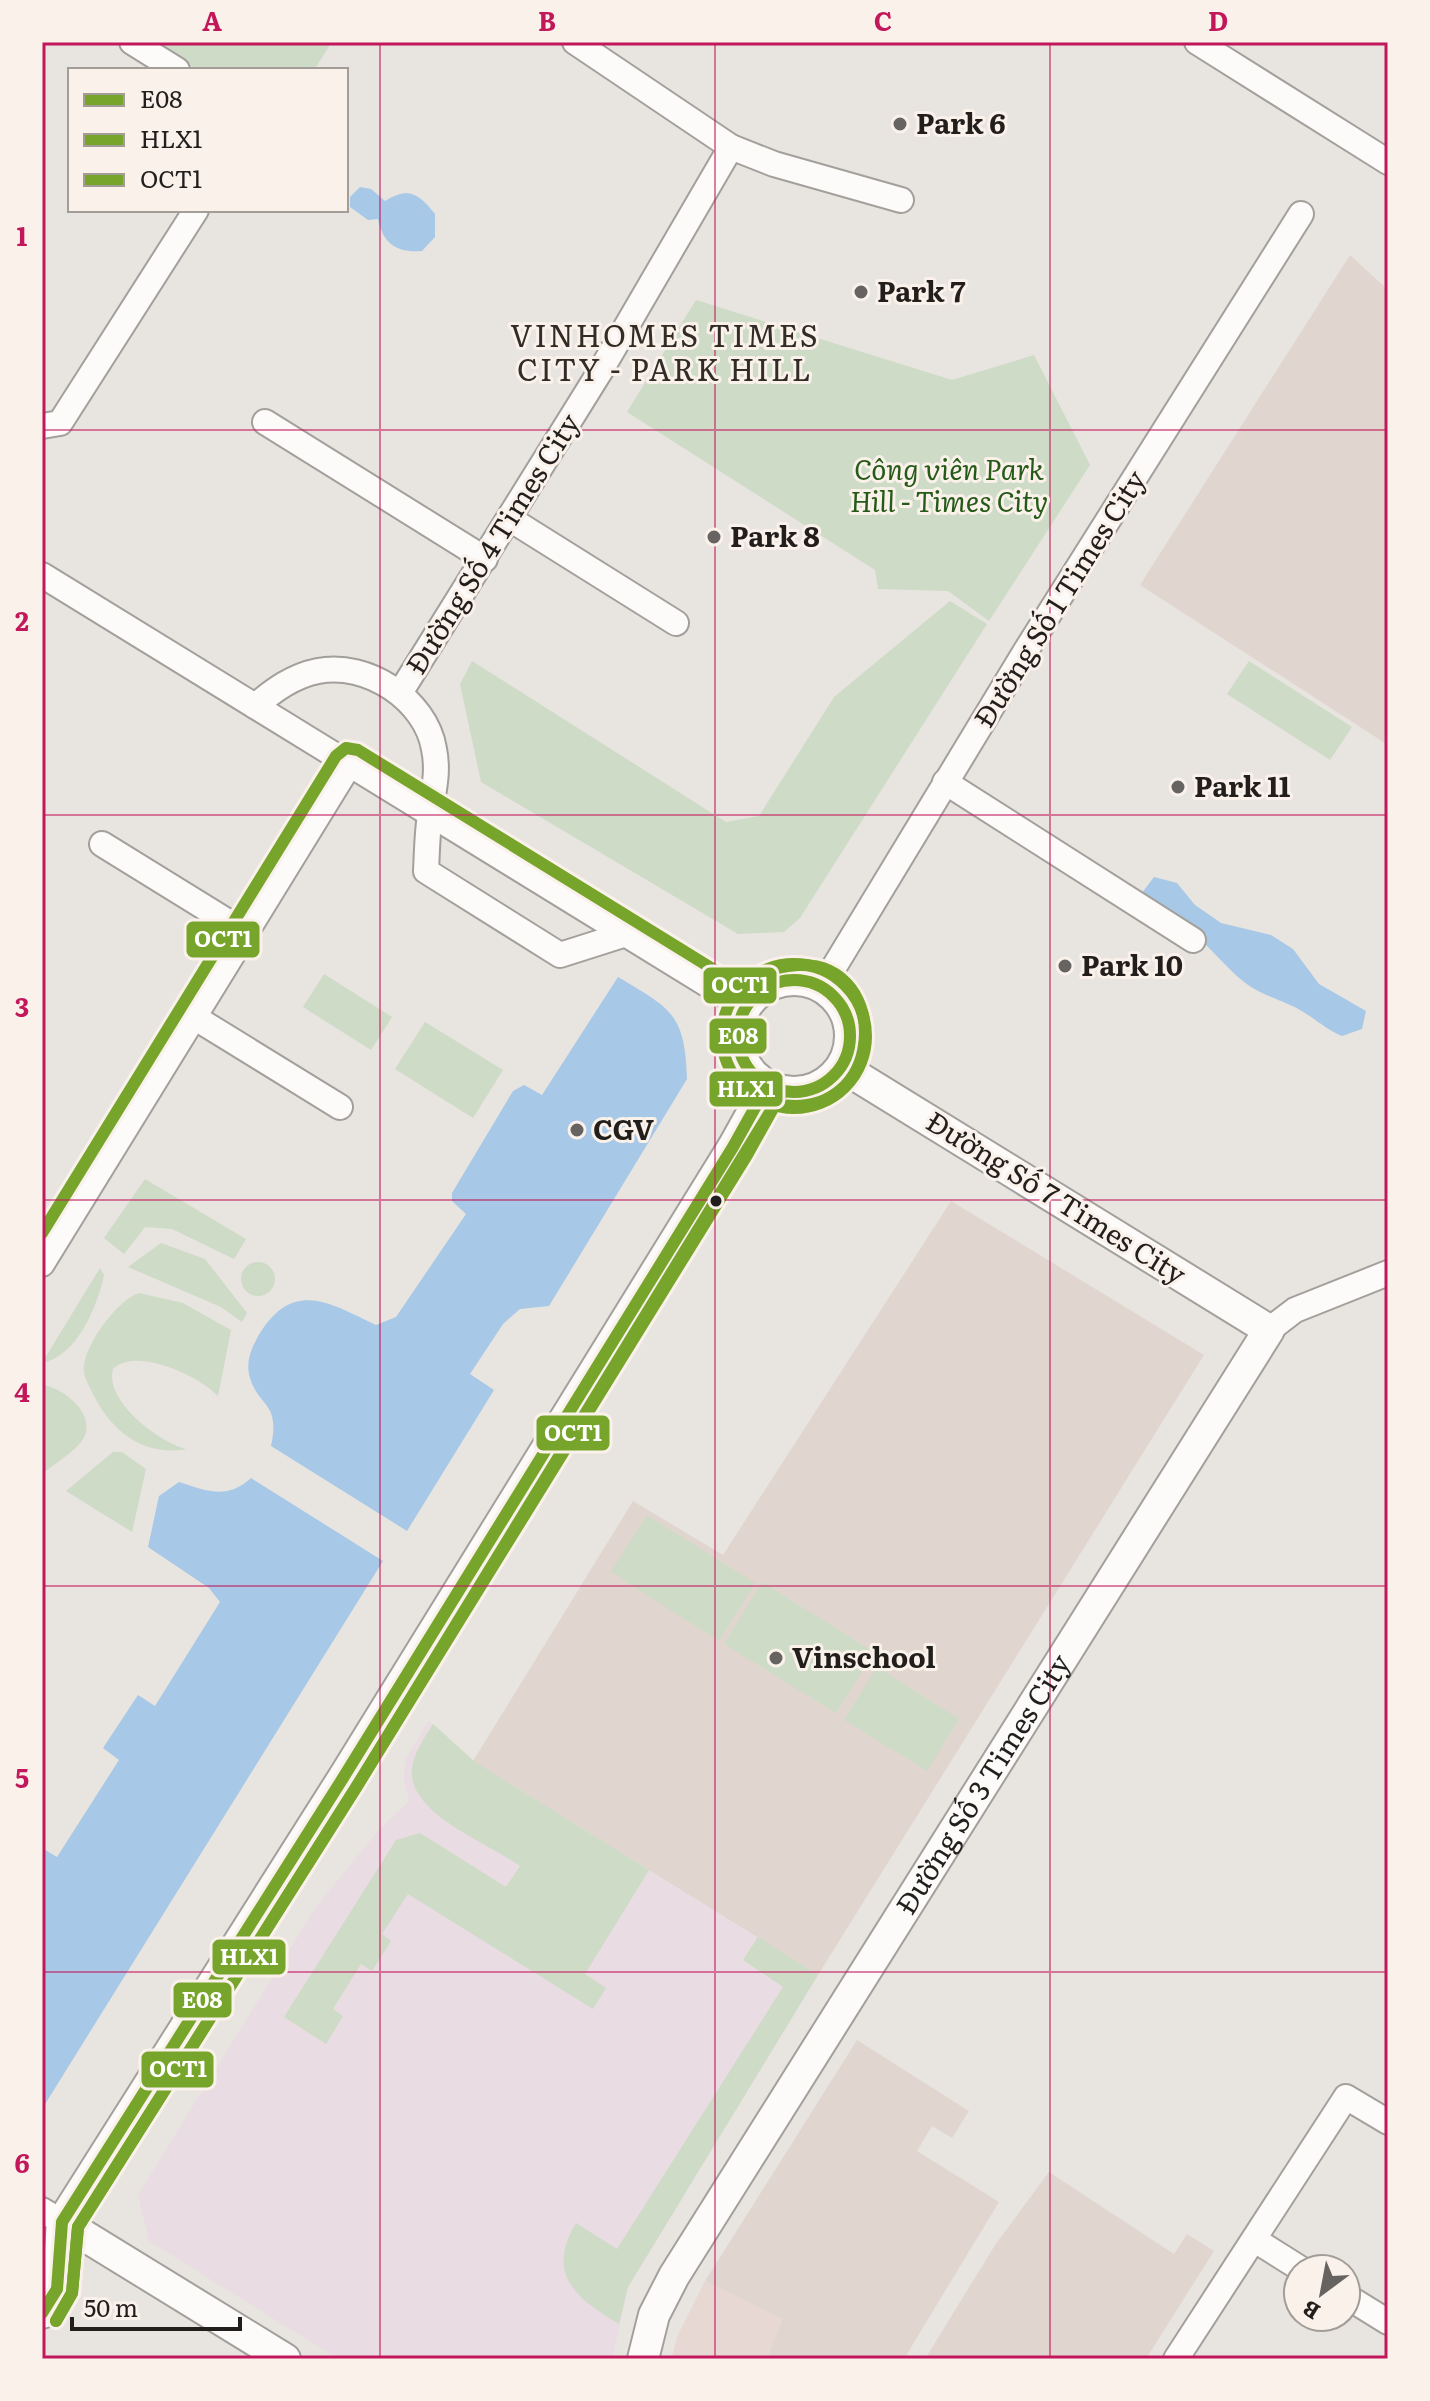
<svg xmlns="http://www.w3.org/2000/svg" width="1430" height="2401" font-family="Literata,serif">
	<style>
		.commercial { fill: #e8d8d3 }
		.built { fill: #e0d6cf }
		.medical { fill: #e9dce2 }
		.green { fill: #cedbc7 }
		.water { fill: #a7c8e6 }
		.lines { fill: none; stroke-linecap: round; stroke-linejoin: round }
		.minor-casing { stroke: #a3a09c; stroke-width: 28 }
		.tertiary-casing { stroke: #a3a09c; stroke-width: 34 }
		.minor { stroke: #fcfbfa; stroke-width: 24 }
		.tertiary { stroke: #fcfbfa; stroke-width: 30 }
		.bus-1-casing { stroke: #f9f1ea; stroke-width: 18 }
		.bus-2-casing { stroke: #f9f1ea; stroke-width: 18 }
		.bus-3-casing { stroke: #f9f1ea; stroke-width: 18 }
		.bus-1 { stroke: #77a42a; stroke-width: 12 }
		.bus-2 { stroke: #77a42a; stroke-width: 12 }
		.bus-3 { stroke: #77a42a; stroke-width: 12 }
		.grid { fill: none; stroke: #c2185b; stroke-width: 2; stroke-opacity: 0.55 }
		.poi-dot { fill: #676360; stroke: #f9f1ea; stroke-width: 3 }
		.bus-dot { fill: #211e1b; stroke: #f9f1ea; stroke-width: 3 }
		.labels { text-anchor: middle; stroke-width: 6; stroke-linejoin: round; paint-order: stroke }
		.poi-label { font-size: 28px; font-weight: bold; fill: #211e1b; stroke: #f9f1ea; text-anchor: start }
		.park-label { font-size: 28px; font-style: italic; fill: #255a18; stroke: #f9f1ea }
		.street-label { font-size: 28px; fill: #211e1b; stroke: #f9f1ea }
		.neighbourhood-label { font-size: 30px; letter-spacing: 2px; fill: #322c26; stroke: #f9f1ea }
		.line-badge { stroke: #f9f1ea; stroke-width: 3 }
		.badge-label { font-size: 22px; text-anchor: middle; font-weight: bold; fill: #fff }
		.neatline { fill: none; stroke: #c2185b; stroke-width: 3 }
		.grid-label { font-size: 26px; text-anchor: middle; font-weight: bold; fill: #c2185b }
	</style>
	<rect width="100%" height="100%" fill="#e8e4e0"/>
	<path class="commercial" d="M705 2281 782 2319 767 2359 672 2357 677 2337Z"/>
	<g class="built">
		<path d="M1350 255 1388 290V745L1140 585Z"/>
		<path d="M951 1201 1204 1355 818 1975 473 1761 633 1501 723 1555Z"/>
		<path d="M857 2040 969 2111 952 2138 932 2126 917 2151 999 2202 904 2359H767L782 2319 705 2281Z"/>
		<path d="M1049 2172 1174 2254 1187 2234 1214 2251 1146 2359H925L995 2245Z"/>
	</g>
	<path class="medical" d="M429 1721 474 1761 818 1975 628 2287 612 2359H338L149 2241 138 2195 316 1907 378 1831 409 1801 404 1779 405 1760Z"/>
	<g class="green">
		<path d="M153 42H332L314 70H197Z"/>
		<path d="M696 300 952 380 1034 355 1090 465 989 621 948 591 878 589 875 570 627 412Z"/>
		<path d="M950 601 987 624 800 918 784 932 738 934 481 782 460 684 472 661 726 822 759 816 834 697Z"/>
		<path d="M1249 661 1352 727 1330 760 1227 694Z"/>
		<path d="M324 974 392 1017 371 1050 303 1007Z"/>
		<path d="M425 1022 503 1070 473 1118 395 1069Z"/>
		<path d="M145 1179 246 1239 234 1259 172 1229 145 1227 124 1254 104 1238Z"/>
		<path d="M161 1243 205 1259 247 1313 242 1322 221 1307 128 1267Z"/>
		<circle cx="258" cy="1279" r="17"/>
		<path d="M100 1268 104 1275C97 1307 77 1356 42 1363Z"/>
		<path d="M139 1293 183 1303 231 1330 218 1396C199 1376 136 1346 113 1369 104 1401 159 1442 186 1449 144 1457 111 1431 93 1394 90 1387 84 1378 84 1371 82 1348 117 1300 139 1293Z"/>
		<path d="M42 1385C64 1387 101 1418 81 1442 71 1454 54 1464 42 1474Z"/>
		<path d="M113 1452H122L146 1469 132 1532 66 1491Z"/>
		<path d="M647 1515 755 1583 719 1641 611 1572Z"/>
		<path d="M762 1582 874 1652 836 1713 724 1644Z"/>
		<path d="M877 1667 959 1719 927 1771 844 1720Z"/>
		<path d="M433 1724 474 1761 649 1870 585 1974 606 1988 593 2009 408 1894 382 1934 391 1941 372 1971 361 1964 333 2009 343 2016 326 2044 284 2017 396 1840 420 1833 506 1887 520 1866C490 1844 416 1817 412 1776 410 1758 424 1739 433 1724Z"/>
		<path d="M758 1937 818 1975 628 2287 619 2324C577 2299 545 2275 576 2223L617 2249 783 1987 743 1960Z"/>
	</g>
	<g class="water">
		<path d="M360 187 371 189 385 201C409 186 419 194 435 214V237L422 251C397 253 383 244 378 219L368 220 350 207V197Z"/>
		<path d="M1154 877 1177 883 1195 905 1221 923 1271 935 1293 949 1319 984 1366 1011 1362 1029 1342 1036C1328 1030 1319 1022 1305 1013 1286 1000 1263 997 1244 982 1223 965 1207 943 1185 926 1164 910 1159 921 1142 893Z"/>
		<path d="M618 977C671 1009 685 1013 687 1079L549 1306 520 1309 503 1324 470 1374 494 1390 407 1531 271 1446C281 1400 257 1408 249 1374 246 1359 253 1345 260 1333 294 1279 330 1303 376 1325L396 1317 466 1214 452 1201V1193L513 1091 524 1085 542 1095Z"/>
		<path d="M251 1478 383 1561 42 2109V1848L57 1857 119 1760 103 1748 138 1695 155 1706 220 1602 209 1588 148 1547 159 1496 179 1482C207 1491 227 1500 251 1478Z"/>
	</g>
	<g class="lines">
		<g class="minor-casing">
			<g id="minor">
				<path d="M132 42 177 70"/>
				<path d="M575 42 731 147 774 164 901 200"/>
				<path d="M1197 42 1388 162"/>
				<path d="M265 422 485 559"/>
				<path d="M42 426 60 423 196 210"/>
				<path d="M510 519 676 623"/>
				<path d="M42 575 744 1007"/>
				<path d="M400 693 601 370 731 147"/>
				<path d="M255 706C274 690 293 676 318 671 367 661 426 700 434 749 439 774 433 791 430 815 427 834 427 852 426 871L560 955 626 934"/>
				<path d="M945 782 1193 940"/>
				<path d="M102 844 246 933"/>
				<path d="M822 987 1025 652 1301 214"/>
				<path d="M194 1017 340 1107"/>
				<path d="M42 1264 350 764"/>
				<path d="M1269 1330 1295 1310 1388 1273"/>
				<path d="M42 2210 62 2222"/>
				<path d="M1255 2240 1301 2269"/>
				<path d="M1346 2296 1388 2322"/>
				<path d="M1176 2359 1346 2097 1388 2122"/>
			</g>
		</g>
		<g class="tertiary-casing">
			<g id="tertiary">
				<circle cx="794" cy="1036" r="56"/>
				<path d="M62 2222 285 2359"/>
				<path d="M42 2313 57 2289 62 2222 343 1778 733 1147 767 1086"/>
				<path id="s1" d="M643 2359 654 2315 674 2276 1269 1330 842 1067"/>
			</g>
		</g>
		<use href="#minor" class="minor"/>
		<use href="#tertiary" class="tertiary"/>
		<g class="bus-1-casing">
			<g id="bus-1">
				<circle cx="794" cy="1036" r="56"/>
				<path d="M42 2313 57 2289 62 2222 343 1778 733 1147 767 1086"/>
			</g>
		</g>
		<g class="bus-2-casing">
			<g id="bus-2">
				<circle cx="794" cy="1036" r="72"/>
				<path d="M56 2321 72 2293 78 2227 357 1786 747 1155 781 1094"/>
			</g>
		</g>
		<g class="bus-3-casing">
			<path id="bus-3" d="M42 1233 336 756 346 748 358 750 742 987C758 973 778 966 798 965 894 961 887 1126 775 1104L357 1786 78 2227 72 2293 56 2321"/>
		</g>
		<use href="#bus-1" class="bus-1"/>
		<use href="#bus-2" class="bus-2"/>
		<use href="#bus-3" class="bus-3"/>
	</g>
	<path class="grid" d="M380 42V2359M715 42V2359M1050 42V2359M42 430H1388M42 815H1388M42 1200H1388M42 1586H1388M42 1972H1388"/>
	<g class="poi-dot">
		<circle cx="900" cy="124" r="8"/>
		<circle cx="861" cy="292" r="8"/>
		<circle cx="714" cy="537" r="8"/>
		<circle cx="1178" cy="787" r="8"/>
		<circle cx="1065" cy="966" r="8"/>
		<circle cx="577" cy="1130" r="8"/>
		<circle cx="776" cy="1658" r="8"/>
	</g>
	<circle class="bus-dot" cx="716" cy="1201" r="7"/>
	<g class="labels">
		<g class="poi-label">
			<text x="916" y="134">Park 6</text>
			<text x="877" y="302">Park 7</text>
			<text x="730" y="547">Park 8</text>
			<text x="1194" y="797">Park 11</text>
			<text x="1081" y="976">Park 10</text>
			<text x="593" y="1140">CGV</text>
			<text x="792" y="1668">Vinschool</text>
		</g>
		<g class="park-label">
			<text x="949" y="480">Công viên Park<tspan x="949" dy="32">Hill - Times City</tspan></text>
		</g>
		<g class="street-label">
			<text transform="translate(493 544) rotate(-58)" y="10">Đường Số 4 Times City</text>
			<text transform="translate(1060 599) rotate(-58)" y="10">Đường Số 1 Times City</text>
			<text transform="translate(1056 1198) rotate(32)" y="10">Đường Số 7 Times City</text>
			<text dy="10" stroke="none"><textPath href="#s1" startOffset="670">Đường Số 3 Times City</textPath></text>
		</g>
		<g class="neighbourhood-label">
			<text x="665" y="347">VINHOMES TIMES<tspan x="665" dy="34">CITY - PARK HILL</tspan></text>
		</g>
	</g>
	<g class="line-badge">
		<rect x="185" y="920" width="76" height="39" rx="8" fill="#77a42a"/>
		<rect x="702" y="966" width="76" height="39" rx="8" fill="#77a42a"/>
		<rect x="708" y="1017" width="60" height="38" rx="8" fill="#77a42a"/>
		<rect x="708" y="1070" width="76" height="38" rx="8" fill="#77a42a"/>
		<rect x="535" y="1414" width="76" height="38" rx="8" fill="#77a42a"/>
		<rect x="211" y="1938" width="76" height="38" rx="8" fill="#77a42a"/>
		<rect x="172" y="1981" width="61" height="38" rx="8" fill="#77a42a"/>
		<rect x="140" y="2050" width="75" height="39" rx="8" fill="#77a42a"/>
	</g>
	<g class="badge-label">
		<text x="223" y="947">OCT1</text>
		<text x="740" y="993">OCT1</text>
		<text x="738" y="1044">E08</text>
		<text x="746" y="1097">HLX1</text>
		<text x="573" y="1441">OCT1</text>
		<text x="249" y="1965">HLX1</text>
		<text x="202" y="2008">E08</text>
		<text x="178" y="2077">OCT1</text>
	</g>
	<rect width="1430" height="2401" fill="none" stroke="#f9f1ea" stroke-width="88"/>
	<rect x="68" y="68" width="280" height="144" fill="#f9f1ea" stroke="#a39d97" stroke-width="2"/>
	<rect x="84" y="94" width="40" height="12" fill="#77a42a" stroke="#a39d97" stroke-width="2"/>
	<text x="140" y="108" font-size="24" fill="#211e1b">E08</text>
	<rect x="84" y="134" width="40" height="12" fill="#77a42a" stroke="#a39d97" stroke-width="2"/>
	<text x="140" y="148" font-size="24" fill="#211e1b">HLX1</text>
	<rect x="84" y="174" width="40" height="12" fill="#77a42a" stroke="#a39d97" stroke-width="2"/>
	<text x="140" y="188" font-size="24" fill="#211e1b">OCT1</text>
	<g transform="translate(1322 2293) rotate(212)"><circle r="38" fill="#f9f1ea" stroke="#a39d97" stroke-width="2"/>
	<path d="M0-6L14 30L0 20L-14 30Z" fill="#676360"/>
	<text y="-12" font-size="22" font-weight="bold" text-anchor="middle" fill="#211e1b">B</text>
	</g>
	<path d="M72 2317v12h168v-12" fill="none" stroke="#211e1b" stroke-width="4"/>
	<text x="84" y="2317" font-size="24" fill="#211e1b" stroke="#f9f1ea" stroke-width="6" paint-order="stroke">50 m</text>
	<rect x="44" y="44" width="1342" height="2313" class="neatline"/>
	<g class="grid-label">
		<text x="212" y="31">A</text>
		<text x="547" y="31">B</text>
		<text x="883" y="31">C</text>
		<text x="1218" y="31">D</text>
		<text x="22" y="246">1</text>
		<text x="22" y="631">2</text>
		<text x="22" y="1017">3</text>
		<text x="22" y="1402">4</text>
		<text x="22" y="1788">5</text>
		<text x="22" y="2173">6</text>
	</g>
</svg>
